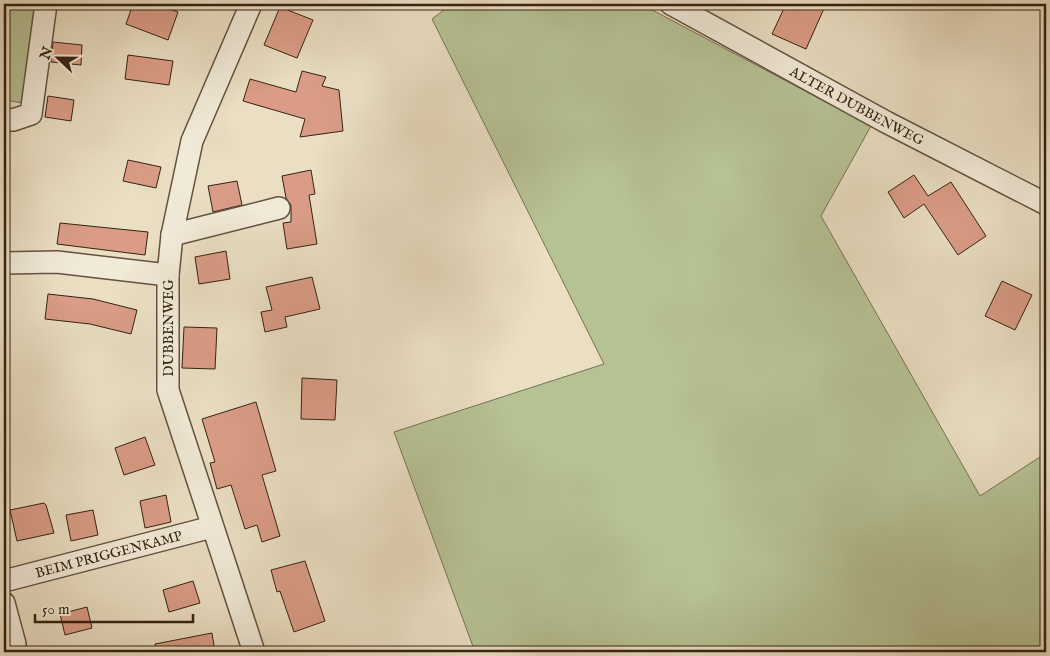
<svg xmlns="http://www.w3.org/2000/svg" width="1050" height="656" font-family="'IM FELL English',serif">
	<style>
		.green { fill: #b6c194; stroke: #767253 }
		.building { fill: #da9c86; stroke: #352312 }
		.lines { fill: none; stroke-linecap: round; stroke-linejoin: round }
		.minor-casing { stroke: #62523e; stroke-width: 24 }
		.minor { stroke: #f1ead8; stroke-width: 21 }
		.labels { text-anchor: middle; stroke-width: 4.5; stroke-linejoin: round; paint-order: stroke }
		.street-label { font-size: 14px; fill: #352312; stroke: #f1ead8 }
	</style>
	<rect width="100%" height="100%" fill="#eadec3"/>
	<filter id="stains"><feTurbulence type="fractalNoise" baseFrequency=".004" numOctaves="4"/><feColorMatrix values="0 0 0 0 .2 0 0 0 0 .09 0 0 0 0 .02 0 0 0 .5 -.17"/></filter>
	<radialGradient id="worn" r=".72"><stop offset=".6" stop-color="#630" stop-opacity="0"/><stop offset="1" stop-color="#630" stop-opacity=".3"/></radialGradient>
	<g class="green">
		<path d="M4 4H38L23 103 4 100Z"/>
		<path d="M452 4H641L871 126 821 216 980 496 1046 453V652H475L394 432 604 364 432 19Z"/>
	</g>
	<g class="building">
		<path d="M133 4H156L178 12 168 40 126 24Z"/>
		<path d="M786 4H826L806 49 772 34Z"/>
		<path d="M280 7 313 20 297 58 264 45Z"/>
		<path d="M53 42 82 45 81 65 51 62Z"/>
		<path d="M128 55 173 61 169 85 125 79Z"/>
		<path d="M302 71 326 77 322 86 339 90 343 131 300 137 305 119 243 101 250 79 296 92Z"/>
		<path d="M48 96 74 100 71 121 45 117Z"/>
		<path d="M128 160 161 167 156 188 123 181Z"/>
		<path d="M311 170 315 194 309 195 317 244 287 249 283 223 291 222V205L286 198 282 176Z"/>
		<path d="M914 175 928 196 951 182 986 236 958 255 924 204 904 218 888 192Z"/>
		<path d="M237 181 242 205 213 212 208 186Z"/>
		<path d="M60 223 148 232 145 255 57 244Z"/>
		<path d="M226 251 230 279 199 284 195 257Z"/>
		<path d="M312 277 320 309 285 317 287 327 265 332 261 312 272 310 266 287Z"/>
		<path d="M1002 281 1032 295 1015 330 985 316Z"/>
		<path d="M48 294 93 299 137 310 131 334 90 324 45 319Z"/>
		<path d="M184 327 217 328 215 369 182 368Z"/>
		<path d="M302 378 337 380 335 420 301 419Z"/>
		<path d="M256 402 276 471 262 475 280 536 262 542 257 525 245 529 231 485 217 489 210 463 215 462 202 419Z"/>
		<path d="M145 437 155 465 124 475 115 448Z"/>
		<path d="M166 495 171 522 145 528 140 501Z"/>
		<path d="M44 503 46 505 54 533 17 541 10 510Z"/>
		<path d="M93 510 98 535 71 541 66 515Z"/>
		<path d="M305 561 325 621 294 632 280 591 277 592 271 570Z"/>
		<path d="M193 581 200 603 169 612 163 590Z"/>
		<path d="M87 607 92 628 65 635 60 614Z"/>
		<path d="M212 633 215 652H156L155 644Z"/>
	</g>
	<g class="lines">
		<g class="minor-casing">
			<g id="minor">
				<path d="M251 4 192 141 172 235 168 275V390L254 652"/>
				<path id="s1" d="M671 4 886 122 1046 204"/>
				<path d="M4 119 13 120 31 114 46 4"/>
				<path d="M172 235 279 208"/>
				<path d="M4 263 57 262 168 275"/>
				<path id="s2" d="M4 581 212 527"/>
				<path d="M4 603 15 644 4 647"/>
			</g>
		</g>
		<use href="#minor" class="minor"/>
	</g>
	<g class="labels">
		<g class="street-label">
			<text dy="5" stroke="none"><textPath href="#s1" startOffset="212">ALTER DUBBENWEG</textPath></text>
			<text transform="translate(168 328) rotate(-90)" y="5">DUBBENWEG</text>
			<text dy="5" stroke="none"><textPath href="#s2" startOffset="108">BEIM PRIGGENKAMP</textPath></text>
		</g>
	</g>
	<rect width="1050" height="656" fill="none" stroke="#eadec3" stroke-width="20"/>
	<rect x="5" y="5" width="1040" height="646" fill="none" stroke="#352312" stroke-width="2.5"/>
	<rect x="10" y="10" width="1030" height="636" fill="none" stroke="#352312"/>
	<g transform="translate(58 58) rotate(292)" stroke="#f1ead8" stroke-width="4" paint-order="stroke">
	<path d="M0-4L9 19L0 12L-9 19Z" fill="#352312"/>
	<text y="-8" font-size="14" font-weight="bold" text-anchor="middle" fill="#352312">N</text>
	</g>
	<path d="M35 614v8h158v-8" fill="none" stroke="#352312" stroke-width="2.5"/>
	<text x="42" y="614" font-size="15" fill="#352312" stroke="#f1ead8" stroke-width="4" paint-order="stroke">50 m</text>
	<rect width="100%" height="100%" filter="url(#stains)"/>
	<rect width="100%" height="100%" fill="url(#worn)"/>
</svg>
